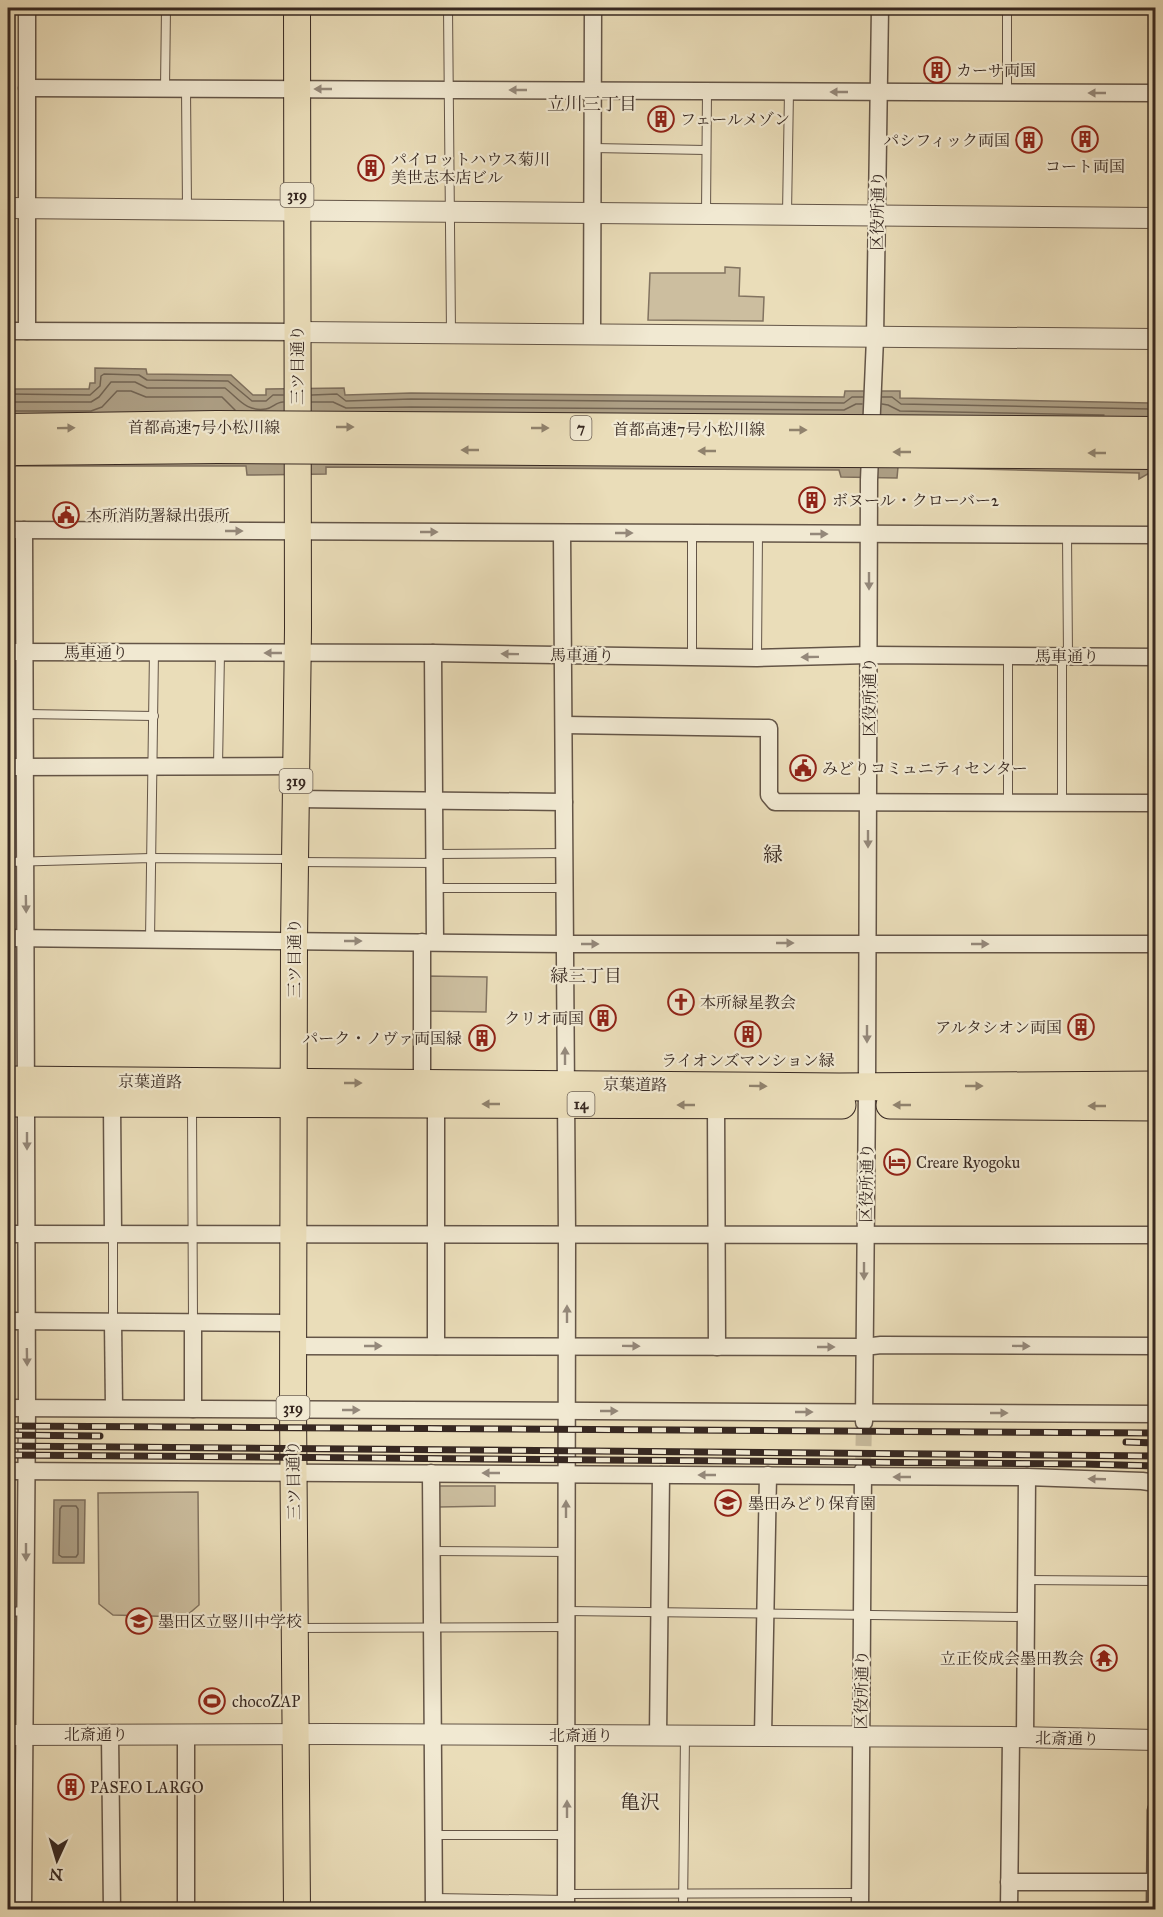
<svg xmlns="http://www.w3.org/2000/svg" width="1163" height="1917" font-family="'IM FELL Great Primer','Noto Serif JP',serif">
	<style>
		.green { fill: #ccbe9f; stroke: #827360; stroke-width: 1.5 }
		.water { fill: #ad9f85; stroke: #7e6f5d; stroke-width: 1.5 }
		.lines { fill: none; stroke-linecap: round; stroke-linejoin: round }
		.shore { stroke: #726453; stroke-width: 1.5 }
		.minor-tunnel { stroke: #c6b99b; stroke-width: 16; stroke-dasharray: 16 8; stroke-linecap: butt }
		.service-casing { stroke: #645547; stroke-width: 10 }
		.minor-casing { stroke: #645547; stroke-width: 19 }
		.tertiary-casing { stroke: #645547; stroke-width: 22 }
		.primary-casing { stroke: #372821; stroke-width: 28 }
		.trunk-casing { stroke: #372821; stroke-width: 29 }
		.service { stroke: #f1e9d2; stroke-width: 8 }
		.minor { stroke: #f1e9d2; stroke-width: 16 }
		.tertiary { stroke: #f1e9d2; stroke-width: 20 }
		.primary { stroke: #eaddb9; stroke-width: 26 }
		.trunk { stroke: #eaddb9; stroke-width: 27 }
		.rail-casing { stroke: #372821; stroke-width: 7 }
		.rail { stroke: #f1e9d2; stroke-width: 4.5; stroke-dasharray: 14; stroke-linecap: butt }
		.motorway-bridge-casing { stroke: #372821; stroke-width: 32; stroke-linecap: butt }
		.motorway-bridge { stroke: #eaddb9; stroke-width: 30 }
		.oneway { fill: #94887a }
		.oneway2 { fill: #90826d }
		.labels { text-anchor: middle; stroke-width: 4.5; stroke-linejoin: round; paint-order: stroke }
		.shield { fill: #f1e9d2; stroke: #6f6256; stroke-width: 1.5 }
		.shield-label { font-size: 15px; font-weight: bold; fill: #372821 }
		.poi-label { font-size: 16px; fill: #372821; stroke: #f1e9d2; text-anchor: start }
		.street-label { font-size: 16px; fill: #372821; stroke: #f1e9d2 }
		.neighbourhood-label { font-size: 18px; fill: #372821; stroke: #f1e9d2 }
		.quarter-label { font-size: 20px; fill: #372821; stroke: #f1e9d2 }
	</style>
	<rect width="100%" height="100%" fill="#eaddb9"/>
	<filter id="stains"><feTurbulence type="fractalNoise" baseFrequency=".00333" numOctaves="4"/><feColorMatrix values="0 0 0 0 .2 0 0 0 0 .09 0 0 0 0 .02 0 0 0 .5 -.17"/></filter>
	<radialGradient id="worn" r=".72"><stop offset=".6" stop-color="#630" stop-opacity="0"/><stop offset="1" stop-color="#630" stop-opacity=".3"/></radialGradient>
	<g class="green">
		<path d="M725 267 740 268 739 296 764 297 763 321 648 320 650 273H725Z"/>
		<path d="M426 976 487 977 486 1012 425 1011Z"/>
		<path d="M439 1486H495V1506L439 1507Z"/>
		<path d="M198 1492 199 1605 185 1617 113 1615 99 1604 98 1493Z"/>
	</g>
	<g class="water">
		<path d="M95 368 146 369 147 374 231 375 253 395H266V389L344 388 345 395 411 393 844 397 845 391H900V398L1150 403 1151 397 1155 401V472H1151L1139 479V473L898 467 897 478 841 477 839 470 326 467V474L247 475 246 466H8V389H89L90 383H95Z"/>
		<path d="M54 1500H85L84 1563H53Z"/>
	</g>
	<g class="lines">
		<g class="shore">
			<path d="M8 394 90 395 100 386 101 376 104 374 139 375 147 380 228 381 252 401H266L273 395H283"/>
			<path d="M312 395 337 394 346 401 411 399 844 403 852 397H863"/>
			<path d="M882 397H892L901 404 1149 409 1156 406"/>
			<path d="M8 402H91L99 397 111 382H135L147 388H225C239 399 246 412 266 409 273 408 276 402 283 402"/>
			<path d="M312 402H333L346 408 411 407 844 410 856 404H862"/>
			<path d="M882 404 888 405 900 411 1104 415"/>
			<path d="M8 411H91L102 407 117 391H131L146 397H222L235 410"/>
			<path d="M62 1506H76L78 1509V1554L76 1557H62L59 1555 60 1509Z"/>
		</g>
		<path class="minor-tunnel" d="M863 1470 864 1422"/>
		<g class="service-casing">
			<g id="service">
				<path d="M448 8 451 333"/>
				<path d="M165 88 166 8"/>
				<path d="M186 88 187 209"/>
				<path d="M1007 92V8"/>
				<path d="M593 148 706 150"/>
				<path d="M706 214 707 91"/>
				<path d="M787 214 789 91"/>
				<path d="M692 533V657"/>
				<path d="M1067 535 1068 656"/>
				<path d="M1062 656V803"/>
				<path d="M757 658 758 533"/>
				<path d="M25 714 154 716"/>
				<path d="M218 766 220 653"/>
				<path d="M1008 803V656"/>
				<path d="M435 854 565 853"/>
				<path d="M8 862 151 858 292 859"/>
				<path d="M298 862 435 863"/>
				<path d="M435 888H565"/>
				<path d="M150 940 154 651"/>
				<path d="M192 1107 193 1322"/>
				<path d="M113 1234V1322"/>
				<path d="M431 1551 567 1552"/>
				<path d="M1026 1580 1156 1581"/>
				<path d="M567 1611 1026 1617"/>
				<path d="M8 1612 26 1611"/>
				<path d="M297 1628 567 1627"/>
				<path d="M433 1835H567"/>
				<path d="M567 1894 860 1893"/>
				<path d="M434 1898 566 1900"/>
				<path d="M683 1910 685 1736"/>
			</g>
		</g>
		<g class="minor-casing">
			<g id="minor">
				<path d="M27 88 1156 93"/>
				<path d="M8 331 297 332"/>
				<path d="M27 331V8"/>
				<path d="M592 335 593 8"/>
				<path d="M8 530 1156 535"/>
				<path d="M562 533 567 1236 566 1910"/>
				<path d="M8 652 433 653 757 658 869 655 1156 657"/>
				<path d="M433 653 435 942"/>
				<path d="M564 725 769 728V795L775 802 1156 803"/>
				<path d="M8 767 296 766"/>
				<path d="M296 799 564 802"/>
				<path d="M8 938 565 944H1156"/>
				<path d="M422 942V1083"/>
				<path d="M112 1103 113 1234"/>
				<path d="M436 1104V1346"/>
				<path d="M716 1105 717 1347"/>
				<path d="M8 1234 1156 1235"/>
				<path d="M8 1321 294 1323"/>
				<path d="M113 1322 114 1408"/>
				<path d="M193 1322V1409"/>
				<path d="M293 1346 864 1347 881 1345 1156 1346"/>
				<path d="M8 1408 1156 1414"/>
				<path d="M864 1422 867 1087 869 480 875 338 880 8"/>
				<path d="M8 1471 1027 1477 1142 1481 1156 1483"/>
				<path d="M431 1473 434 1910"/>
				<path d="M110 1734 112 1910"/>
				<path d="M186 1734V1910"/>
				<path d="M658 1736 661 1475"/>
				<path d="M763 1736 768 1475"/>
				<path d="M1025 1737 1027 1477"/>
				<path d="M1009 1882H1155"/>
				<path d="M23 1910 27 1408 24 530"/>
				<path d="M860 1910 863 1470"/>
				<path d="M1009 1910 1011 1737"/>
				<path d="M1155 1910 1156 1810"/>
			</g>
		</g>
		<g class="tertiary-casing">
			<g id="tertiary">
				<path d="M8 208 1156 218"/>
				<path d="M297 332 1156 339"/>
				<path d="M8 1735 330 1734 1011 1737 1156 1740"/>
			</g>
		</g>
		<g class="primary-casing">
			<path id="primary" d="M297 1910 293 1409 294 941 298 628 297 8"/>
		</g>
		<g class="trunk-casing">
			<g id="trunk">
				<path d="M8 1080 839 1087 1156 1085"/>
				<path d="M8 1103 842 1105"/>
				<path d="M890 1105 1156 1107"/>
			</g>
		</g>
		<use href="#service" class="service"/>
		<use href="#minor" class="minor"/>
		<use href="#tertiary" class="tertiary"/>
		<use href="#primary" class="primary"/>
		<use href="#trunk" class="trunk"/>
		<g class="rail-casing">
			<g id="rail">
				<path d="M8 1426 1156 1433"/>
				<path d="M8 1435 100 1436"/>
				<path d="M1126 1442 1156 1443"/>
				<path d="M8 1446 1156 1456"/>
				<path d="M8 1455 1083 1464 1156 1466"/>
			</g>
		</g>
		<use href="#rail" class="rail"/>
		<g class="motorway-bridge-casing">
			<g id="motorway-bridge">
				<path d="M8 429 217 426 1156 432"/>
				<path d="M16 450 218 448 1156 454"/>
			</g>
		</g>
		<use href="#motorway-bridge" class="motorway-bridge"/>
	</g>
	<defs><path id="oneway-solid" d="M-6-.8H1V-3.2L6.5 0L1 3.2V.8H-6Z" transform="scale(1.5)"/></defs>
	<g class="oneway">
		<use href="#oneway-solid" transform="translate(323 89) rotate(-180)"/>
		<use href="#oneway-solid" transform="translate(518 90) rotate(-180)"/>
		<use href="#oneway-solid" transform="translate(839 92) rotate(-180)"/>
		<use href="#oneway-solid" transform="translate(1097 93) rotate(-180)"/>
		<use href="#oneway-solid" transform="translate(234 531)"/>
		<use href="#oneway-solid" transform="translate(429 532)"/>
		<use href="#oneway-solid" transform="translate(624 533)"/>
		<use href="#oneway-solid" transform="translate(819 534)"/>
		<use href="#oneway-solid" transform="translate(869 581) rotate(90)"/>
		<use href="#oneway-solid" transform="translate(273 653) rotate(180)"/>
		<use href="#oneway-solid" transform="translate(510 654) rotate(-179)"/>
		<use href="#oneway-solid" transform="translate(810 657) rotate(179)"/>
		<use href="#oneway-solid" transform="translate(868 839) rotate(90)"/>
		<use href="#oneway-solid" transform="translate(26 904) rotate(89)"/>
		<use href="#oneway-solid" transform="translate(353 941)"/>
		<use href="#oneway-solid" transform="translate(785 943)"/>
		<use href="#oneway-solid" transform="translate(590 944)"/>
		<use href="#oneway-solid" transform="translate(980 944)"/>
		<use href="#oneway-solid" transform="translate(867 1034) rotate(90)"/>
		<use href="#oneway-solid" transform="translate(565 1056) rotate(-90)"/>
		<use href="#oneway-solid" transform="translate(27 1141) rotate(90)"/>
		<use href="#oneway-solid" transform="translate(864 1271) rotate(90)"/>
		<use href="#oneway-solid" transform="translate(567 1314) rotate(-90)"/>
		<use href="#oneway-solid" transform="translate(373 1346)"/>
		<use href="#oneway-solid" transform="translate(631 1346) rotate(1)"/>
		<use href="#oneway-solid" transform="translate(1021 1346) rotate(1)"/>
		<use href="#oneway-solid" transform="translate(826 1347)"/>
		<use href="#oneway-solid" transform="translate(27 1357) rotate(89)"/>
		<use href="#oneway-solid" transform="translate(351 1410)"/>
		<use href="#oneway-solid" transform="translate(609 1411)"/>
		<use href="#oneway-solid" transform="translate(804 1412)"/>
		<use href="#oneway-solid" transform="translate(999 1413)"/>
		<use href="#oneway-solid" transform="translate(491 1473) rotate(-180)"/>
		<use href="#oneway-solid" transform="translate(707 1475) rotate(-180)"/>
		<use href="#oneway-solid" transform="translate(902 1477) rotate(-180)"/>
		<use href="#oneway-solid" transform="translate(1097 1479) rotate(-178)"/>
		<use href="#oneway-solid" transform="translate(566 1509) rotate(-90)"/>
		<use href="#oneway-solid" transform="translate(26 1552) rotate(90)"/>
		<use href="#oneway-solid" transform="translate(567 1809) rotate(-90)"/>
	</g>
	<g class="oneway2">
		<use href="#oneway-solid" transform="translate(345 427)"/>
		<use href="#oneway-solid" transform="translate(66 428) rotate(-1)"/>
		<use href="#oneway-solid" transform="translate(540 428)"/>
		<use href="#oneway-solid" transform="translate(798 430)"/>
		<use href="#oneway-solid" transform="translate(470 450) rotate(-180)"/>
		<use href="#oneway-solid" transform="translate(707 451) rotate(-180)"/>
		<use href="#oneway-solid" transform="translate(902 452) rotate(-180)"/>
		<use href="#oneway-solid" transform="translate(1097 453) rotate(-180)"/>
		<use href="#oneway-solid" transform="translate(353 1083)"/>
		<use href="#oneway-solid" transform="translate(758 1086) rotate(1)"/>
		<use href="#oneway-solid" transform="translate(974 1086)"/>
		<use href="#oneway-solid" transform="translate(491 1104) rotate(-180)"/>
		<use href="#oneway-solid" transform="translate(686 1105) rotate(-180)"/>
		<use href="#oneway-solid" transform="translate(902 1105) rotate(-180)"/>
		<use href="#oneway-solid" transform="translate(1097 1106) rotate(-180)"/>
	</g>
	<defs>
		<g id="building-ring" transform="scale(1.35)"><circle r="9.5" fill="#f1e9d2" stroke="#8f2418" stroke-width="1.5"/><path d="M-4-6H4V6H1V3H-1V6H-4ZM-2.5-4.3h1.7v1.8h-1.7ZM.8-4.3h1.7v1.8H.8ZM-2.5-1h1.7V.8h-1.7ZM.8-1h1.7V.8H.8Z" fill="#8f2418"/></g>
		<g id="civic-ring" transform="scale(1.35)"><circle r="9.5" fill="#f1e9d2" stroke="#8f2418" stroke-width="1.5"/><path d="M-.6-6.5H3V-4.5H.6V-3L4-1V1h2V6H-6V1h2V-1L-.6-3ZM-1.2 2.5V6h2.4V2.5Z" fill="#8f2418"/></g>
		<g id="church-ring" transform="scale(1.35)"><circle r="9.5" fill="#f1e9d2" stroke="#8f2418" stroke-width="1.5"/><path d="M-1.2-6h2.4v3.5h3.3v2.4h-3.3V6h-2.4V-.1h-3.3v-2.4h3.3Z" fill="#8f2418"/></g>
		<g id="hotel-ring" transform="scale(1.35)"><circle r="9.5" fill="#f1e9d2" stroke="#8f2418" stroke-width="1.5"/><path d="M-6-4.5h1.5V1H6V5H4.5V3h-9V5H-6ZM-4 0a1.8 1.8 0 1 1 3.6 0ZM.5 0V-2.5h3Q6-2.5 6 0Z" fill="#8f2418"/></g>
		<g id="school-ring" transform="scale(1.35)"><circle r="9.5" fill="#f1e9d2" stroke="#8f2418" stroke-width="1.5"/><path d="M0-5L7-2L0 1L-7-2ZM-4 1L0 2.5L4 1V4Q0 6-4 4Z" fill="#8f2418"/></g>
		<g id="temple-ring" transform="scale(1.35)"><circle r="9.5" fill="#f1e9d2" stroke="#8f2418" stroke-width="1.5"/><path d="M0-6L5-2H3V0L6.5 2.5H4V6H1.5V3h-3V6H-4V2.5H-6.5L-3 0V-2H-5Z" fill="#8f2418"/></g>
		<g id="stadium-ring" transform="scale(1.35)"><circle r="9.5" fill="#f1e9d2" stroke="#8f2418" stroke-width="1.5"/><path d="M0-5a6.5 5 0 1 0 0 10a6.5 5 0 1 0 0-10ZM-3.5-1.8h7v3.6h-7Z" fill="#8f2418"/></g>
	</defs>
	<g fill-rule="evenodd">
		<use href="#building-ring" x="937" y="70"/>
		<use href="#building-ring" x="661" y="119"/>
		<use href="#building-ring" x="1085" y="139"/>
		<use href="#building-ring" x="1029" y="140"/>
		<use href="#building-ring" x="371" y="168"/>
		<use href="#building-ring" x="812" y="500"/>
		<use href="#civic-ring" x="66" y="515"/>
		<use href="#civic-ring" x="803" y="768"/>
		<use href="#church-ring" x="681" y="1002"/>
		<use href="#building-ring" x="603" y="1018"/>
		<use href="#building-ring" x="1081" y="1027"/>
		<use href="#building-ring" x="748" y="1034"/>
		<use href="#building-ring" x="482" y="1038"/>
		<use href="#hotel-ring" x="897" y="1162"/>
		<use href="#school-ring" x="728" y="1503"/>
		<use href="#school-ring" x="139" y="1621"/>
		<use href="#temple-ring" x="1104" y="1658"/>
		<use href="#stadium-ring" x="212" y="1701"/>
		<use href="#building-ring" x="71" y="1787"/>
	</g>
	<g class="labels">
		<g class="shield">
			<rect x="280.5" y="183" width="33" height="24" rx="4.5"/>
			<rect x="570.5" y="416" width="21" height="24" rx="4.5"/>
			<rect x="279.5" y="769" width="33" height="24" rx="4.5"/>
			<rect x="567.5" y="1092" width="27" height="24" rx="4.5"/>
			<rect x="276.5" y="1396" width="33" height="24" rx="4.5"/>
		</g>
		<g class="shield-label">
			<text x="297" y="200">319</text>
			<text x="581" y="433">7</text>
			<text x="296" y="786">319</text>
			<text x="581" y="1109">14</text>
			<text x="293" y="1413">319</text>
		</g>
		<g class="poi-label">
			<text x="956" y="76">カーサ両国</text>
			<text x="680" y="125">フェールメゾン</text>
			<text x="1010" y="146" text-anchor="end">パシフィック両国</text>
			<text x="391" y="165">パイロットハウス菊川<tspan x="391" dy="18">美世志本店ビル</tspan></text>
			<text x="1085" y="172" text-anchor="middle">コート両国</text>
			<text x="832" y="506">ボヌール・クローバー2</text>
			<text x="86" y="521">本所消防署緑出張所</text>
			<text x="822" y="774">みどりコミュニティセンター</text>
			<text x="700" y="1008">本所緑星教会</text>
			<text x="584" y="1024" text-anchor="end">クリオ両国</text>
			<text x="1062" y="1033" text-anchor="end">アルタシオン両国</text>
			<text x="462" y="1044" text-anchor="end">パーク・ノヴァ両国緑</text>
			<text x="748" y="1066" text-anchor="middle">ライオンズマンション緑</text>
			<text x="916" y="1168">Creare Ryogoku</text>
			<text x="748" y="1509">墨田みどり保育園</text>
			<text x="158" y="1627">墨田区立竪川中学校</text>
			<text x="1084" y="1664" text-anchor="end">立正佼成会墨田教会</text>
			<text x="232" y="1707">chocoZAP</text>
			<text x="90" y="1793">PASEO LARGO</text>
		</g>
		<g class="street-label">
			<text transform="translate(877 211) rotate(-89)" y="6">区役所通り</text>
			<text transform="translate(297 365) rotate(-90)" y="6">三ツ目通り</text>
			<text x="204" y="433">首都高速7号小松川線</text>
			<text x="689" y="435">首都高速7号小松川線</text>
			<text x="96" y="658">馬車通り</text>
			<text transform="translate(582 655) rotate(1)" y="6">馬車通り</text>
			<text x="1067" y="662">馬車通り</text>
			<text transform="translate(869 697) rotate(-90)" y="6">区役所通り</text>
			<text transform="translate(294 958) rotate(-90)" y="6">三ツ目通り</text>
			<text transform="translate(150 1081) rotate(1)" y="6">京葉道路</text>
			<text transform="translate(635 1084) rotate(1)" y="6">京葉道路</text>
			<text transform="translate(866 1183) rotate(-89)" y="6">区役所通り</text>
			<text transform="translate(293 1480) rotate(-91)" y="6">三ツ目通り</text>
			<text transform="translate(861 1690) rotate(-89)" y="6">区役所通り</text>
			<text x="96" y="1740">北斎通り</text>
			<text x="581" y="1741">北斎通り</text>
			<text transform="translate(1067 1738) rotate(1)" y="6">北斎通り</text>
		</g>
		<g class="neighbourhood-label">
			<text x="592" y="110">立川三丁目</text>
			<text x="586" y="982">緑三丁目</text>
		</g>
		<g class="quarter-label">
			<text x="773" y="861">緑</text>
			<text x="640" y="1809">亀沢</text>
		</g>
	</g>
	<rect width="1163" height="1917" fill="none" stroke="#eaddb9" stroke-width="30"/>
	<rect x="9" y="9" width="1145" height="1899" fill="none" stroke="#372821" stroke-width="3"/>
	<rect x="15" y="15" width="1133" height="1887" fill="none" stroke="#372821" stroke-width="1.5"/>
	<g transform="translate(57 1860) rotate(184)" stroke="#f1e9d2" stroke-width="4.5" paint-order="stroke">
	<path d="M0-4.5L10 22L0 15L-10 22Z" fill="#372821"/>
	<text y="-9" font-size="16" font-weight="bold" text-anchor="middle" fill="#372821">N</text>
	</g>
	<rect width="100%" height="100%" filter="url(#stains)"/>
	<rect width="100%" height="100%" fill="url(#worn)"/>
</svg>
